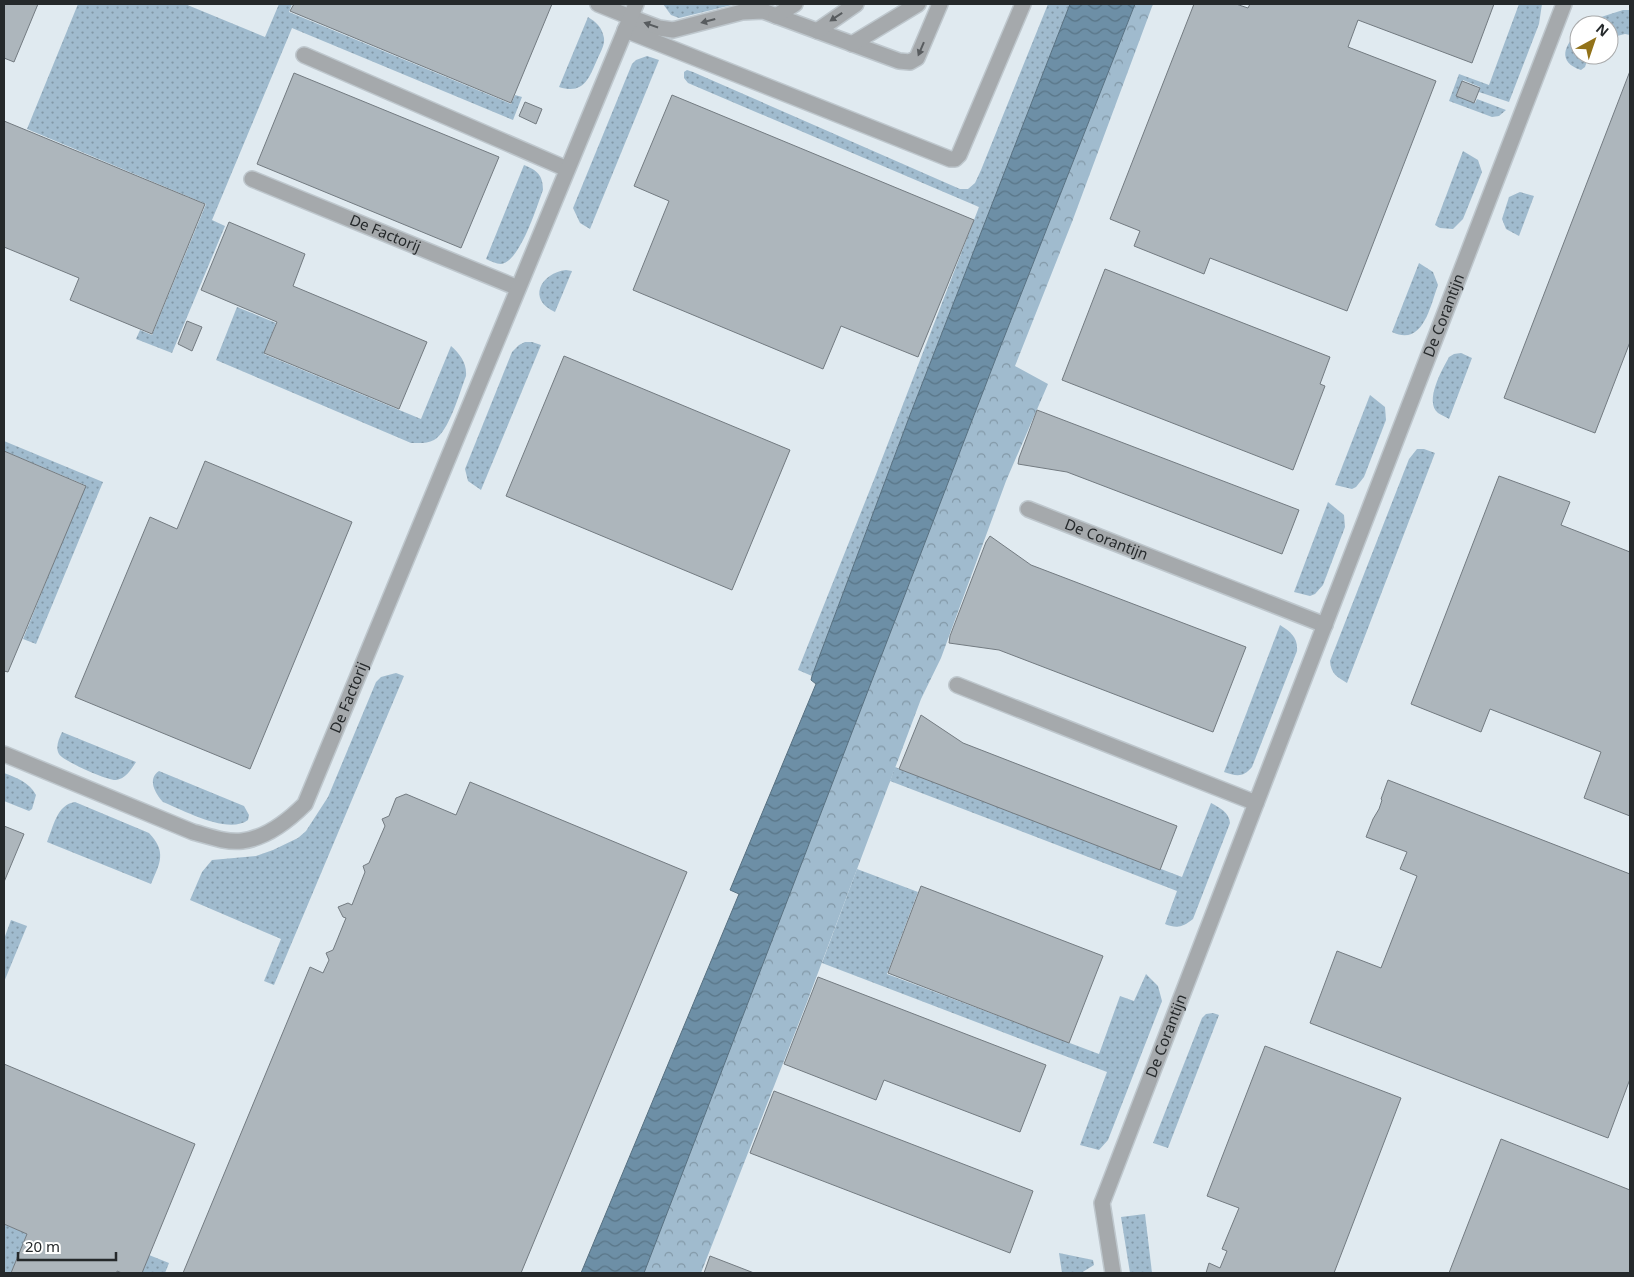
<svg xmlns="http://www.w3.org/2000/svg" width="1634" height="1277" font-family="'Noto Sans',sans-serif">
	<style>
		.grass { fill: url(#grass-dots) }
		.forest { fill: url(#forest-crowns) }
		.water { fill: url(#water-waves); stroke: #577081 }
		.building { fill: #adb6bc; stroke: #737b81 }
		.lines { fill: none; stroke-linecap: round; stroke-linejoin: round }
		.service-casing { stroke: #bec7cd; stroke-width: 18 }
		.minor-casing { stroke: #bec7cd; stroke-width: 18 }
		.service { stroke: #a5a9ac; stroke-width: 15 }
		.minor { stroke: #a5a9ac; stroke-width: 15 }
		.oneway { fill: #585c5f }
		.labels { text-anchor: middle; stroke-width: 4.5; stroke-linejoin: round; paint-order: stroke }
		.street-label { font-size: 15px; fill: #25292b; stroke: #fff }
	</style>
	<defs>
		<pattern id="grass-dots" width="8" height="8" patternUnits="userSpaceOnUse" patternTransform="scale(1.25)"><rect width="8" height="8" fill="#a0bbce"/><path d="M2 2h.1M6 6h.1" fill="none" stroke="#8298a7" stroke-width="1.8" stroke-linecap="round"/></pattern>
		<pattern id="forest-crowns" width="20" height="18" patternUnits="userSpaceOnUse" patternTransform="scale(1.25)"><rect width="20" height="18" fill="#a0bbce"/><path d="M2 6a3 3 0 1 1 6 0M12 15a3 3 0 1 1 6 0" fill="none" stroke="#8298a7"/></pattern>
		<pattern id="water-waves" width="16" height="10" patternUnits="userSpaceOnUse" patternTransform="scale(1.25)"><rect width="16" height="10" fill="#6d8fa6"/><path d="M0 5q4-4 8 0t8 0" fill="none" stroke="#597587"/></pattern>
	</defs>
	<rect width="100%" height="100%" fill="#e0eaf0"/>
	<g class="grass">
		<path d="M78 4H185L265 37 279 4H292L289 12 511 104 515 95 522 97 513 120 292 28 212 220 225 226 172 353 136 339 140 330 152 335 206 204 27 129Z"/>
		<path d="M663 4H728L732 5 679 18 671 15Z"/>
		<path d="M1048 4H1070L910 415 812 676 798 670 875 477 979 207 688 83 684 78V72L687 70 693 72 960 189H968L975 183 981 170Z"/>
		<path d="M1519 4H1542L1539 24 1509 102 1479 92 1480 87 1463 80 1456 95 1475 103 1477 99 1506 110 1499 116 1492 117 1449 101 1459 74 1489 85Z"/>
		<path d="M1623 10H1630V35L1625 34 1609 38V25H1586L1598 18Z"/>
		<path d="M588 17C596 22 602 27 604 38 605 45 600 53 597 60 589 78 584 95 559 87Z"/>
		<path d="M1579 31V55H1589L1585 67 1581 70C1557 62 1564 45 1579 31Z"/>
		<path d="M647 56 659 60 590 229 580 223 573 208 632 64 636 60Z"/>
		<path d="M1463 151 1478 160 1482 172 1463 219 1453 229 1440 228 1435 225Z"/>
		<path d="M524 165C537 170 543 175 543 190 537 206 520 262 501 264 496 264 491 261 486 259Z"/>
		<path d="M1520 192 1534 196 1519 236 1506 229 1502 219 1509 197Z"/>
		<path d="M1419 263 1433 272 1438 285C1430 307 1423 347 1392 332Z"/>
		<path d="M566 270 572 271 555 312C527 300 540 273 566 270Z"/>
		<path d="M237 307 276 323 264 354 421 419 451 346C460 354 467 363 466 376 460 391 449 432 434 440 427 444 419 443 411 443L216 360Z"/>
		<path d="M525 342H532L541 345 481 490 468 481 465 469 512 352 519 345Z"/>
		<path d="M1461 353 1472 358 1449 419C1446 417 1441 415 1438 413 1424 401 1442 370 1449 357L1454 354Z"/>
		<path d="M1370 395 1385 407 1386 420 1364 477 1356 487 1352 489 1335 485Z"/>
		<path d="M4 441 103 482 36 644 23 639 85 485 4 451Z"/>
		<path d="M1417 449H1424L1435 453 1347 683C1337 677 1331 674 1330 661L1409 459Z"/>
		<path d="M1328 502 1344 515 1345 527 1323 585 1315 594 1310 596 1294 592Z"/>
		<path d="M1280 625C1291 632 1298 638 1297 651L1252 767C1243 778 1236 776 1224 772Z"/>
		<path d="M396 673 404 676 274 985 264 981 281 939 190 900 202 872 212 860 256 856 273 850 298 838 306 831 328 797 376 682 381 677Z"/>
		<path d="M62 732 136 762C131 770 125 779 116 780 108 781 63 761 59 754 55 747 59 739 62 732Z"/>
		<path d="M895 767 1182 877 1211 803C1220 808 1229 812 1230 823L1193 919C1183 927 1177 929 1165 924L1177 891 890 781Z"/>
		<path d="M159 771 244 806 249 815 248 820C228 835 183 810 163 802 155 793 147 779 159 771Z"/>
		<path d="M4 773C17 778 29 782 36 795L32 809 29 811 4 801Z"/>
		<path d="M75 802 149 833C167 852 160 863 151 884L47 842C53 828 57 804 75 802Z"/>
		<path d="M857 869 918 892 887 974 1099 1054 1120 996 1134 1001 1146 974 1158 986 1162 1001 1108 1140 1099 1150 1080 1145 1107 1072 822 963Z"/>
		<path d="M11 920 27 926 4 982V939Z"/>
		<path d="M1213 1013 1219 1015 1168 1148 1153 1143 1202 1018 1206 1014Z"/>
		<path d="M1145 1214 1152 1273H1130L1121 1217Z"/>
		<path d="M4 1224 27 1234 11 1273H4Z"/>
		<path d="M1059 1253 1093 1260 1094 1265 1081 1273H1062Z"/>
		<path d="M149 1255 169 1263 165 1273H142Z"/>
	</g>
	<path class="forest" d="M1135 4H1153L1072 222 1015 366 1048 384 1006 481 941 658 921 699 807 1002 701 1273H644L996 358Z"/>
	<path class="water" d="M1070 4H1135L996 358 644 1273H581L739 894 730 890 816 684 811 680 812 676 910 415Z"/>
	<g class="building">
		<path d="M4 4H38L14 62 4 58Z"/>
		<path d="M294 4H552L511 103 290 11Z"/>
		<path d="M1194 4H1236L1248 8 1250 4H1494L1472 63 1358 20 1348 47 1436 81 1347 311 1210 258 1204 274 1134 246 1140 231 1110 219Z"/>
		<path d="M1630 71V342L1595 433 1504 398Z"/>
		<path d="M294 73 499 157 461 248 257 164Z"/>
		<path d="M1462 81 1480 88 1474 103 1456 96Z"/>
		<path d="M672 95 974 220 918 357 841 326 823 369 633 290 669 201 634 186Z"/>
		<path d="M525 102 542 109 536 124 519 116Z"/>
		<path d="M4 121 205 204 152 334 70 300 79 278 4 247Z"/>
		<path d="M229 222 305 254 293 286 427 342 399 409 264 353 277 322 201 290Z"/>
		<path d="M1105 269 1330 357 1320 384 1325 386 1293 470 1062 380Z"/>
		<path d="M187 321 202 327 192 351 178 344Z"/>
		<path d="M564 356 790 450 732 590 506 496Z"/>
		<path d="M1037 410 1299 510 1282 554 1067 472 1018 464 1019 458Z"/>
		<path d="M4 451 86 486 8 672 4 671Z"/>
		<path d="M205 461 352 522 250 769 75 697 150 517 177 529Z"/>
		<path d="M1499 476 1570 502 1561 525 1630 552V816L1584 798 1601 752 1490 709 1481 732 1411 704Z"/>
		<path d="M990 536 1031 565 1246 647 1213 732 999 650 949 643 950 636 986 542Z"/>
		<path d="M921 715 963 743 1177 826 1160 870 899 769Z"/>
		<path d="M1388 780 1630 874V1079L1608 1138 1310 1023 1337 951 1381 968 1417 876 1400 869 1407 852 1366 837 1373 819 1379 809 1382 800 1381 799Z"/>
		<path d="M470 782 687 872 521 1273H183L310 967 323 973 329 960 326 953 333 950 346 918 343 917 338 907 348 903 352 905 365 872 363 866 369 863 385 826 382 819 389 816 396 798 406 794 456 815Z"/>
		<path d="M4 826 24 834 4 882Z"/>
		<path d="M921 886 1103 956 1069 1043 888 973Z"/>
		<path d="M818 977 1046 1065 1020 1132 884 1080 876 1100 784 1064Z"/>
		<path d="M1265 1046 1401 1098 1334 1273H1206L1209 1263 1220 1268 1227 1251 1222 1249 1239 1208 1207 1196Z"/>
		<path d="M4 1064 195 1144 142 1273H122L117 1271V1273H11L27 1234 4 1224Z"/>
		<path d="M774 1091 1033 1191 1010 1253 750 1153Z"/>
		<path d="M1501 1139 1630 1190V1273H1449Z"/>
		<path d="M710 1256 754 1273H704Z"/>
	</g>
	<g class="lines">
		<g class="service-casing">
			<g id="service">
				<path d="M598 4 630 17 659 28 673 30 742 12 763 11 899 61 910 62 917 58 940 4"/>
				<path d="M776 16 795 4"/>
				<path d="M625 30 950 159H955L959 155 1023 4"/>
				<path d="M817 31 856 4"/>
				<path d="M852 44 918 4"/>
				<path d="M304 55 567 169"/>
				<path id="s1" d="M252 179 518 288"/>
				<path id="s2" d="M1028 509 1325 625"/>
				<path d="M957 685 1256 803"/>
			</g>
		</g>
		<g class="minor-casing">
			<g id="minor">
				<path id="s3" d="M4 754 193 832C208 836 226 843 242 841 266 838 289 820 305 804L636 4"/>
				<path id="s4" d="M1113 1273 1102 1203 1564 4"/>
			</g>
		</g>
		<use href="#service" class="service"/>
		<use href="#minor" class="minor"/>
	</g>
	<defs><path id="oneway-solid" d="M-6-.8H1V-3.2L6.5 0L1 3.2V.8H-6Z" transform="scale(1.25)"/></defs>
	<g class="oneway">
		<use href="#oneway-solid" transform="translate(836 17) rotate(146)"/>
		<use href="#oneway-solid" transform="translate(708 21) rotate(165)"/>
		<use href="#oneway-solid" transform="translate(651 25) rotate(-161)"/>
		<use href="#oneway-solid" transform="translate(921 49) rotate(113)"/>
	</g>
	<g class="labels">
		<g class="street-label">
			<text dy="5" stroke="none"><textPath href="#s1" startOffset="144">De Factorij</textPath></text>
			<text dy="5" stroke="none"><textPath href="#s4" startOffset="1022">De Corantijn</textPath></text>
			<text dy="5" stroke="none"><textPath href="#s2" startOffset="84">De Corantijn</textPath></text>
			<text dy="5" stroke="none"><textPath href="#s3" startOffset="444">De Factorij</textPath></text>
			<text dy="5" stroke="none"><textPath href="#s4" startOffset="250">De Corantijn</textPath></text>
		</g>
	</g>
	<rect width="1634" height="1277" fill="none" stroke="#25292b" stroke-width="10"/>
	<g transform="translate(1594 40) rotate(40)"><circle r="24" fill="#ffffff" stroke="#a8a9aa"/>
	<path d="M0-4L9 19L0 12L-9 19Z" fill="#927219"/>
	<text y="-8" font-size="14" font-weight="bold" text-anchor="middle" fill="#25292b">N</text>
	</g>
	<path d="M18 1252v8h98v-8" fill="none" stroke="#25292b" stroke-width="2.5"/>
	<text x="25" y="1252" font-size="15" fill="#25292b" stroke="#ffffff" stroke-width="4" paint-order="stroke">20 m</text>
</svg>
